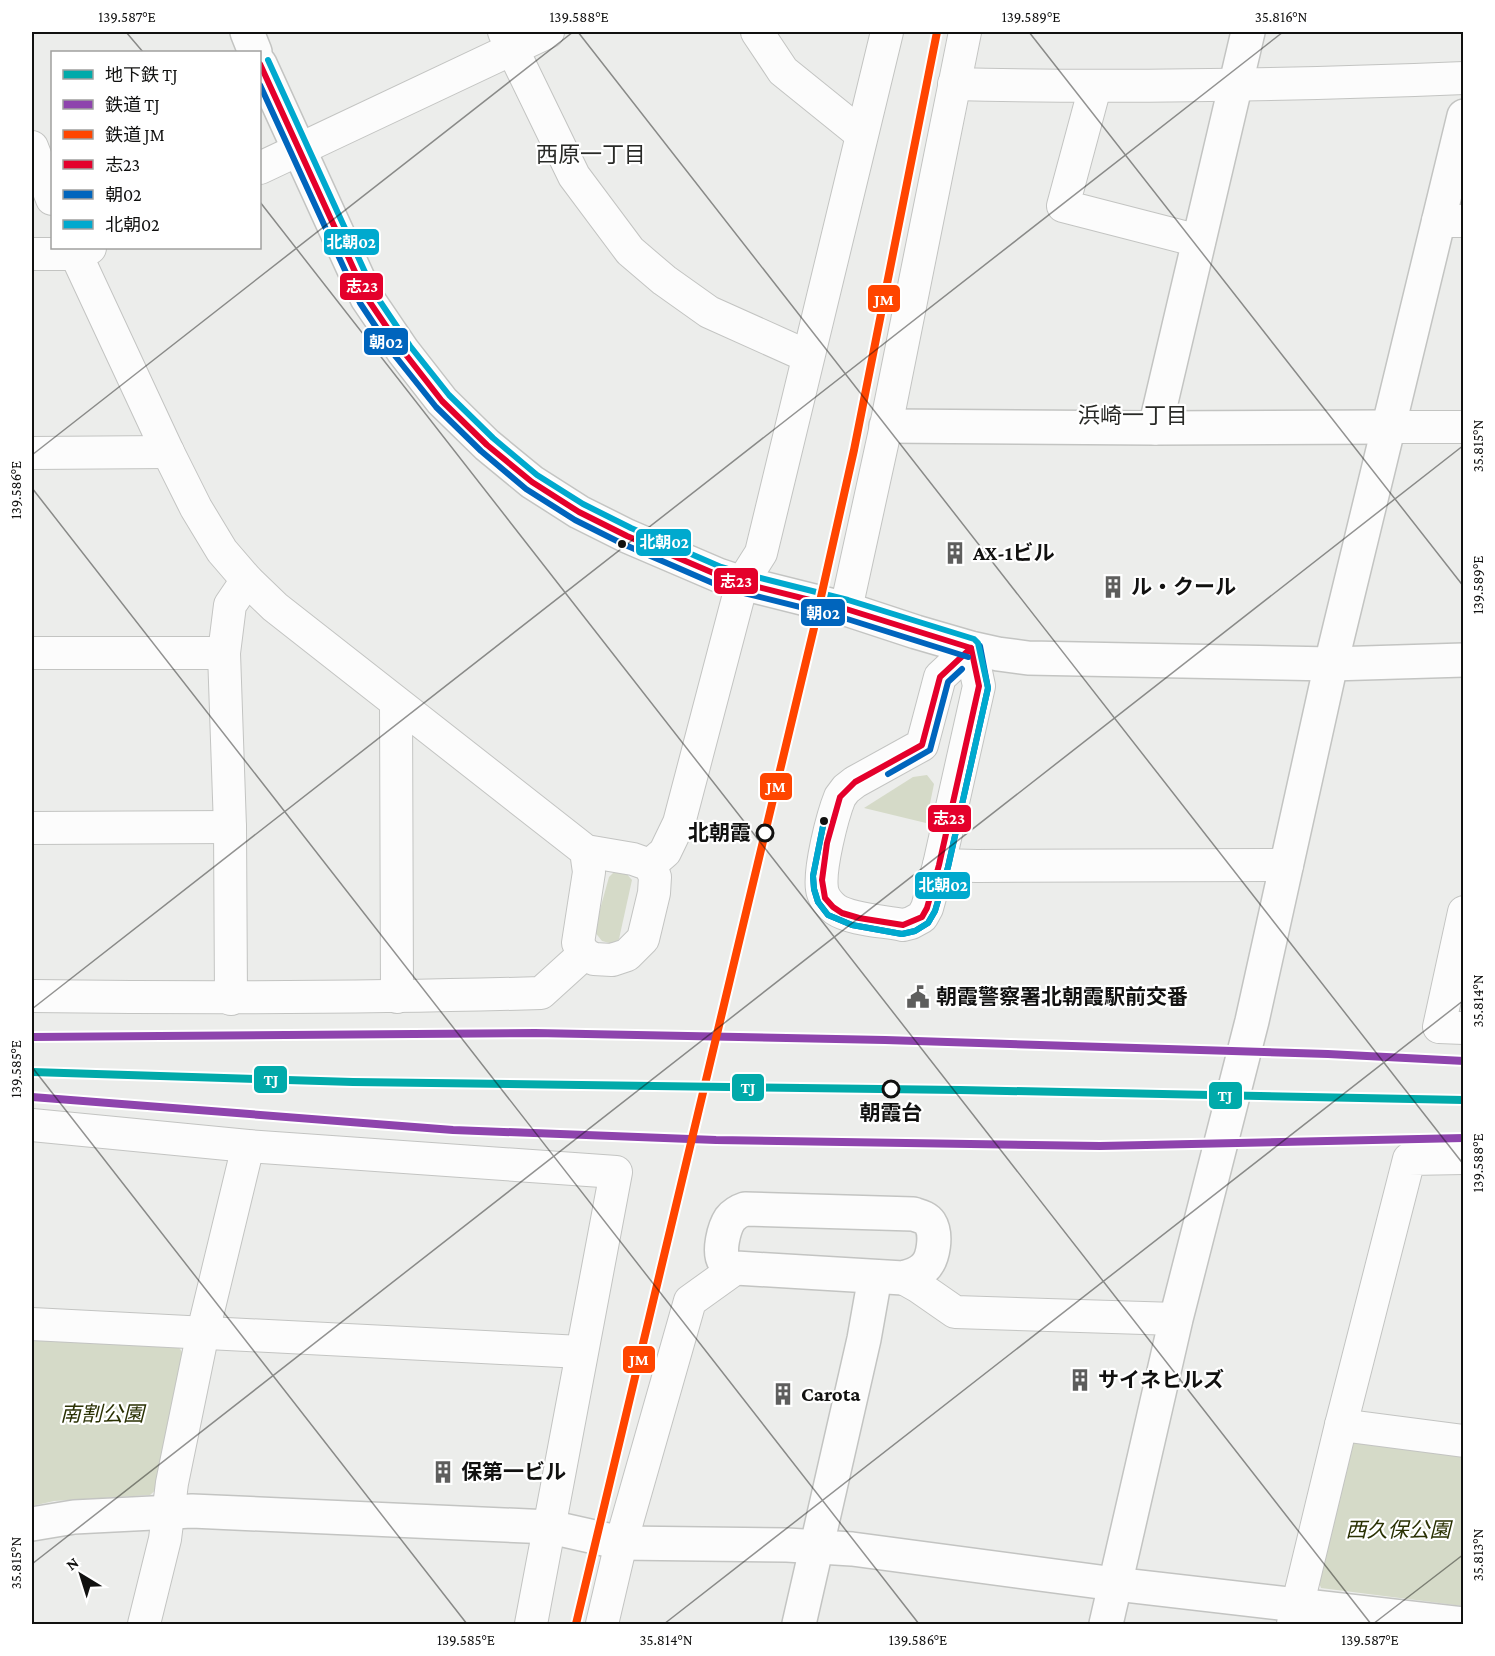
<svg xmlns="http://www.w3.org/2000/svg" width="1495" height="1656" font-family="'Crimson Pro','Noto Sans JP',serif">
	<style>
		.green { fill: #d5dac8 }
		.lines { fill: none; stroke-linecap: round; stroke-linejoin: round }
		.street-casing { stroke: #c3c4c2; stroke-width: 34 }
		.secondary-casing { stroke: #c3c4c2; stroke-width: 36 }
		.street { stroke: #fcfcfc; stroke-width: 32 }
		.secondary { stroke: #fcfcfc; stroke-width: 33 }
		.bus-1-casing { stroke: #fff; stroke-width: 10 }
		.bus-2-casing { stroke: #fff; stroke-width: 10 }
		.bus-3-casing { stroke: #fff; stroke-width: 10 }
		.bus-1 { stroke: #e4002b; stroke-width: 6 }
		.bus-2 { stroke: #0065bd; stroke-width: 6 }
		.bus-3 { stroke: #00a9ce; stroke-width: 6 }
		.rail-1-casing { stroke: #fff; stroke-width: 12 }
		.rail-2-casing { stroke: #fff; stroke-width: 12 }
		.rail-1 { stroke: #8e44ad; stroke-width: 8 }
		.rail-2 { stroke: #ff4500; stroke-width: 8 }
		.metro-1-casing { stroke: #fff; stroke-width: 12 }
		.metro-1 { stroke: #01aaaa; stroke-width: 8 }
		.ticks { fill: none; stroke: #111110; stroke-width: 1.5; stroke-opacity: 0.45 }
		.bus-dot { fill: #111110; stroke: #fff; stroke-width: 2 }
		.stop-dot { fill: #fff; stroke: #111110; stroke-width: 3 }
		.labels { text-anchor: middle; stroke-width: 4.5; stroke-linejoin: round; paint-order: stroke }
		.poi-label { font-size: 21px; font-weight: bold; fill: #111110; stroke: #fff; text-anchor: start }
		.stop-label { font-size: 21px; font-weight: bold; fill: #111110; stroke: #fff; text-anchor: end }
		.park-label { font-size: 21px; font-style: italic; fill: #2a3103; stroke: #fff }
		.neighbourhood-label { font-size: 22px; fill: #292a27; stroke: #fff }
		.line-badge { stroke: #fff; stroke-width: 2 }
		.badge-label { font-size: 16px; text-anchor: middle; font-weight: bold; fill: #fff }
		.neatline { fill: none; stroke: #111110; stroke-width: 2 }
		.ticks-label { font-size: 15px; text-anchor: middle; fill: #111110 }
	</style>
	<rect width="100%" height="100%" fill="#ecedeb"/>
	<g class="green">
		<path d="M927 775 934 784 926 823 864 808 913 777Z"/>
		<path d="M616 870 625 872 632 880 619 939 613 944 602 941 594 931 609 877Z"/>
		<path d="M32 1340 178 1346 186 1358 158 1488 150 1495 54 1501 32 1506Z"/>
		<path d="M1355 1439 1463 1453V1606L1321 1588 1316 1575Z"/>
	</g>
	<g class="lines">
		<g class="street-casing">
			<g id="street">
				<path d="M504 32 574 176 630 251 664 280 709 312 807 356"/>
				<path d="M757 32 783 71 861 134"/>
				<path d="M954 84C1124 88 1294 85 1464 78"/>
				<path d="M1095 87 1063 206 1199 241"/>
				<path d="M32 147 52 199"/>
				<path d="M260 168 548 32"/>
				<path d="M1438 221H1464"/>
				<path d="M73 248 168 452 196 508 222 551 247 580 275 607 586 851 633 859 650 865 655 877 654 893 643 939 627 955 612 960 594 959 584 954 578 943 589 872 586 851"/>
				<path d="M32 254H76L90 248"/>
				<path d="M1389 427H1464"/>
				<path d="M32 453 168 452"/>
				<path d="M846 609 886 426 965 32"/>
				<path d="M971 648 979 686 939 865 927 908 922 917 911 923 903 925C884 921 851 920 835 909 829 904 823 897 822 889 819 869 832 817 840 797L846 789 855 782 922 745 940 677Z"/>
				<path d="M32 653H224"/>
				<path d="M396 703 397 997"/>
				<path d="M32 828 230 827"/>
				<path d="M650 865 665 852 679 823 742 583 761 553 887 32"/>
				<path d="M939 865 977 866 1287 865"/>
				<path d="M1464 912 1439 1027 1464 1028"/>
				<path d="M32 996C201 998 371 998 541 993L584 954"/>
				<path d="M231 999 230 827 224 653 230 605 247 580"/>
				<path d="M32 1125 248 1146 616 1172 531 1624"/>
				<path d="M903 1278 919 1287 955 1312 1176 1319"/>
				<path d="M32 1324 581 1352"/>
				<path d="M1341 1425 1464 1441"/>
				<path d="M144 1624 165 1539 172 1483 203 1332 248 1146"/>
				<path d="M602 1624 621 1543 690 1301 736 1268"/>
				<path d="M1293 1624 1341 1425 1409 1159 1464 1158"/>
			</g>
		</g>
		<g class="secondary-casing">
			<g id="secondary">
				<path d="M247 32 255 52"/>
				<path d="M260 64 367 298 403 351 442 401 487 445 532 482 579 512 627 536 718 575 742 583 846 609 916 632 971 648 998 654 1028 658 1331 664 1464 660"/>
				<path d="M886 426 1155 428 1389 427"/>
				<path d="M1155 428 1248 32"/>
				<path d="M745 1209 913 1214C919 1216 926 1217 930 1223 937 1234 934 1259 924 1268 918 1274 910 1276 903 1278L736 1268C731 1267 726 1265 724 1261 718 1252 724 1228 730 1219 734 1214 739 1211 745 1209Z"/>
				<path d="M32 1524 74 1517 192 1511 550 1527 621 1543 787 1545 852 1549 1115 1584 1463 1624"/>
				<path d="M799 1624 864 1339 875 1277"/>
				<path d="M1106 1624 1176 1319 1252 1021 1331 664 1464 116"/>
			</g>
		</g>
		<use href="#street" class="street"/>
		<use href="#secondary" class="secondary"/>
		<g class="bus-1-casing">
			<g id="bus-1">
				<path d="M260 64 367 298 403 351 442 401 487 445 532 482 579 512 627 536 718 575 742 583 846 609 971 648"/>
				<path d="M971 648 979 686 939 865 927 908 922 917 903 925 859 918 842 913 833 907 825 898 822 880 827 843 840 797 855 782 922 745 940 677Z"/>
			</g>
		</g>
		<g class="bus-2-casing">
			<g id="bus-2">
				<path d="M260 85 360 303 396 357 436 407 481 451 526 489 575 520 623 544 715 584 740 592 844 618 968 657"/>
				<path d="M888 774 930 750 948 682 962 669"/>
				<path d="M824 821 813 876 814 889 818 902 828 915 852 925 902 934 915 931 928 923 935 911 948 867 988 688 980 646"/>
			</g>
		</g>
		<g class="bus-3-casing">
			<path id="bus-3" d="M268 60 375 294 410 346 449 395 493 438 537 475 583 504 631 528 721 567 745 574 848 600 974 639 978 643 988 688 948 867 935 911 928 923 915 931 902 934 852 925 828 915 818 902 814 889 813 876 824 821"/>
		</g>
		<use href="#bus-1" class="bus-1"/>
		<use href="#bus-2" class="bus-2"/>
		<use href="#bus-3" class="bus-3"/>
		<g class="rail-1-casing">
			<g id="rail-1">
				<path d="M32 1037 535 1033 885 1040 1328 1054 1464 1061"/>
				<path d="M32 1097 453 1130 716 1140 1100 1146 1464 1138"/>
			</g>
		</g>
		<g class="rail-2-casing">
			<path id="rail-2" d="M576 1624 814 628 854 450 937 32"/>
		</g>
		<use href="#rail-1" class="rail-1"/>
		<use href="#rail-2" class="rail-2"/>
		<g class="metro-1-casing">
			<path id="metro-1" d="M32 1072 353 1082 960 1090 1464 1100"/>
		</g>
		<use href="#metro-1" class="metro-1"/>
	</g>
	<path class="ticks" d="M126 32 143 52M578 32 1464 1165M1029 32 1464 587M260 202 1371 1624M32 455 573 32M32 488 919 1624M32 1009 1283 32M32 1067 467 1624M32 1564 1464 445M664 1624 1464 1000M1373 1624 1464 1554"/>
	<defs>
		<g id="building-bare" transform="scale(1.8)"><path d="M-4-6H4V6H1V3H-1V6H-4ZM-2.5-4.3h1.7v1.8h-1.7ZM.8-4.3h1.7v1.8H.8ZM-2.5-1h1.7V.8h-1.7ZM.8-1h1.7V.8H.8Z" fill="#5e5e5d" stroke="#fff" stroke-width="2.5" paint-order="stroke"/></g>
		<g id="civic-bare" transform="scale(1.8)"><path d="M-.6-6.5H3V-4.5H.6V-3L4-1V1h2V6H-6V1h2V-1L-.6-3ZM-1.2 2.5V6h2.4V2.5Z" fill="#5e5e5d" stroke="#fff" stroke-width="2.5" paint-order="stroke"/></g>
	</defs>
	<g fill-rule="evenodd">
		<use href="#building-bare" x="955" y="553"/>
		<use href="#building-bare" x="1113" y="587"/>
		<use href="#civic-bare" x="918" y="997"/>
		<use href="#building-bare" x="1080" y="1380"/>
		<use href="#building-bare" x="783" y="1394"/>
		<use href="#building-bare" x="443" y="1472"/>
	</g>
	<g class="bus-dot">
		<circle cx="622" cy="544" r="5"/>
		<circle cx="824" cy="821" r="5"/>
	</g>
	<g class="stop-dot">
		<circle cx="765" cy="833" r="8"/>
		<circle cx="891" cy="1089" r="8"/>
	</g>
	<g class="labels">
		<g class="poi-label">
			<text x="973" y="560">AX-1ビル</text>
			<text x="1131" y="594">ル・クール</text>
			<text x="936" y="1004">朝霞警察署北朝霞駅前交番</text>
			<text x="1098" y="1387">サイネヒルズ</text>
			<text x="801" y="1401">Carota</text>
			<text x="461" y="1479">保第一ビル</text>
		</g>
		<g class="stop-label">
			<text x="751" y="840">北朝霞</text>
			<text x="891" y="1120" text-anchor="middle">朝霞台</text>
		</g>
		<g class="park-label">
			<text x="102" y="1421">南割公園</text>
			<text x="1398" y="1537">西久保公園</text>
		</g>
		<g class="neighbourhood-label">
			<text x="591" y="162">西原一丁目</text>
			<text x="1133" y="423">浜崎一丁目</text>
		</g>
	</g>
	<g class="line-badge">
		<rect x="323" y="228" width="57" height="28" rx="6" fill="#00a9ce"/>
		<rect x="339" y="272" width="45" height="29" rx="6" fill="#e4002b"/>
		<rect x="867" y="284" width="34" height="29" rx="6" fill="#ff4500"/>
		<rect x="363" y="327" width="46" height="29" rx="6" fill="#0065bd"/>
		<rect x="635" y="528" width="57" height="29" rx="6" fill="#00a9ce"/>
		<rect x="713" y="567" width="46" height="28" rx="6" fill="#e4002b"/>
		<rect x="800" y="598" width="46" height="29" rx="6" fill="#0065bd"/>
		<rect x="759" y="772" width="34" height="29" rx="6" fill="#ff4500"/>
		<rect x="927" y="804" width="45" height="29" rx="6" fill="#e4002b"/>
		<rect x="914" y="871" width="57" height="29" rx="6" fill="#00a9ce"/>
		<rect x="253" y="1065" width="35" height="29" rx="6" fill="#01aaaa"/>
		<rect x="731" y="1073" width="34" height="29" rx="6" fill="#01aaaa"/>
		<rect x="1208" y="1081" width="35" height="29" rx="6" fill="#01aaaa"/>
		<rect x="622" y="1345" width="34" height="29" rx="6" fill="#ff4500"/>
	</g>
	<g class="badge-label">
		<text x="351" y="248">北朝02</text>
		<text x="362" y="292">志23</text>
		<text x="884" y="305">JM</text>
		<text x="386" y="348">朝02</text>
		<text x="664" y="548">北朝02</text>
		<text x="736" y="587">志23</text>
		<text x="823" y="619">朝02</text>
		<text x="776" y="792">JM</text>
		<text x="949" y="824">志23</text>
		<text x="943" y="891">北朝02</text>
		<text x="271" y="1085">TJ</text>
		<text x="748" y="1093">TJ</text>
		<text x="1225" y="1101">TJ</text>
		<text x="639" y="1365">JM</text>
	</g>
	<rect width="1495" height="1656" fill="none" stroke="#ffffff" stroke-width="66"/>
	<rect x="51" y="51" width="210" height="198" fill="#ffffff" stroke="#a0a09f" stroke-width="1.5"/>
	<rect x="63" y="70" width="30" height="9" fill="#01aaaa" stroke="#a0a09f" stroke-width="1.5"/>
	<text x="105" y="81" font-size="18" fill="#111110">地下鉄 TJ</text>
	<rect x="63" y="100" width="30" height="9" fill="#8e44ad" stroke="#a0a09f" stroke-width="1.5"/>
	<text x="105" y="111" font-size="18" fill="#111110">鉄道 TJ</text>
	<rect x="63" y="130" width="30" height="9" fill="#ff4500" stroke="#a0a09f" stroke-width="1.5"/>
	<text x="105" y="141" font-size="18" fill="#111110">鉄道 JM</text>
	<rect x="63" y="160" width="30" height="9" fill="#e4002b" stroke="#a0a09f" stroke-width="1.5"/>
	<text x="105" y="171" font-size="18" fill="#111110">志23</text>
	<rect x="63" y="190" width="30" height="9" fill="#0065bd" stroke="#a0a09f" stroke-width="1.5"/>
	<text x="105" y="201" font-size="18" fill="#111110">朝02</text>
	<rect x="63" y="220" width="30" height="9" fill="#00a9ce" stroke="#a0a09f" stroke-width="1.5"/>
	<text x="105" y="231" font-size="18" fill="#111110">北朝02</text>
	<g transform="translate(81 1575) rotate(322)" stroke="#ffffff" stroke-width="4.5" paint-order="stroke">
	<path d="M0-4.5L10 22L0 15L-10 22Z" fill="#111110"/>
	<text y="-9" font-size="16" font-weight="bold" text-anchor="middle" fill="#111110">N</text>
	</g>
	<rect x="33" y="33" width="1429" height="1590" class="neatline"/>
	<g class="ticks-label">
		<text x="127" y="22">139.587°E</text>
		<text x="579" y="22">139.588°E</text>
		<text x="1031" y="22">139.589°E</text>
		<text x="1281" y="22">35.816°N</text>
		<text transform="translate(1478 446) rotate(-90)" y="5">35.815°N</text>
		<text transform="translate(16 490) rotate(-90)" y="5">139.586°E</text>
		<text transform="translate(1478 585) rotate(-90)" y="5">139.589°E</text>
		<text transform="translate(1478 1001) rotate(-90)" y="5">35.814°N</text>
		<text transform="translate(16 1069) rotate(-90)" y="5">139.585°E</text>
		<text transform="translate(1478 1163) rotate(-90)" y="5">139.588°E</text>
		<text transform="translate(1478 1555) rotate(-90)" y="5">35.813°N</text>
		<text transform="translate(16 1563) rotate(-90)" y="5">35.815°N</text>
		<text x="466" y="1645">139.585°E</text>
		<text x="666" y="1645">35.814°N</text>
		<text x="918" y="1645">139.586°E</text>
		<text x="1370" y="1645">139.587°E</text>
	</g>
</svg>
